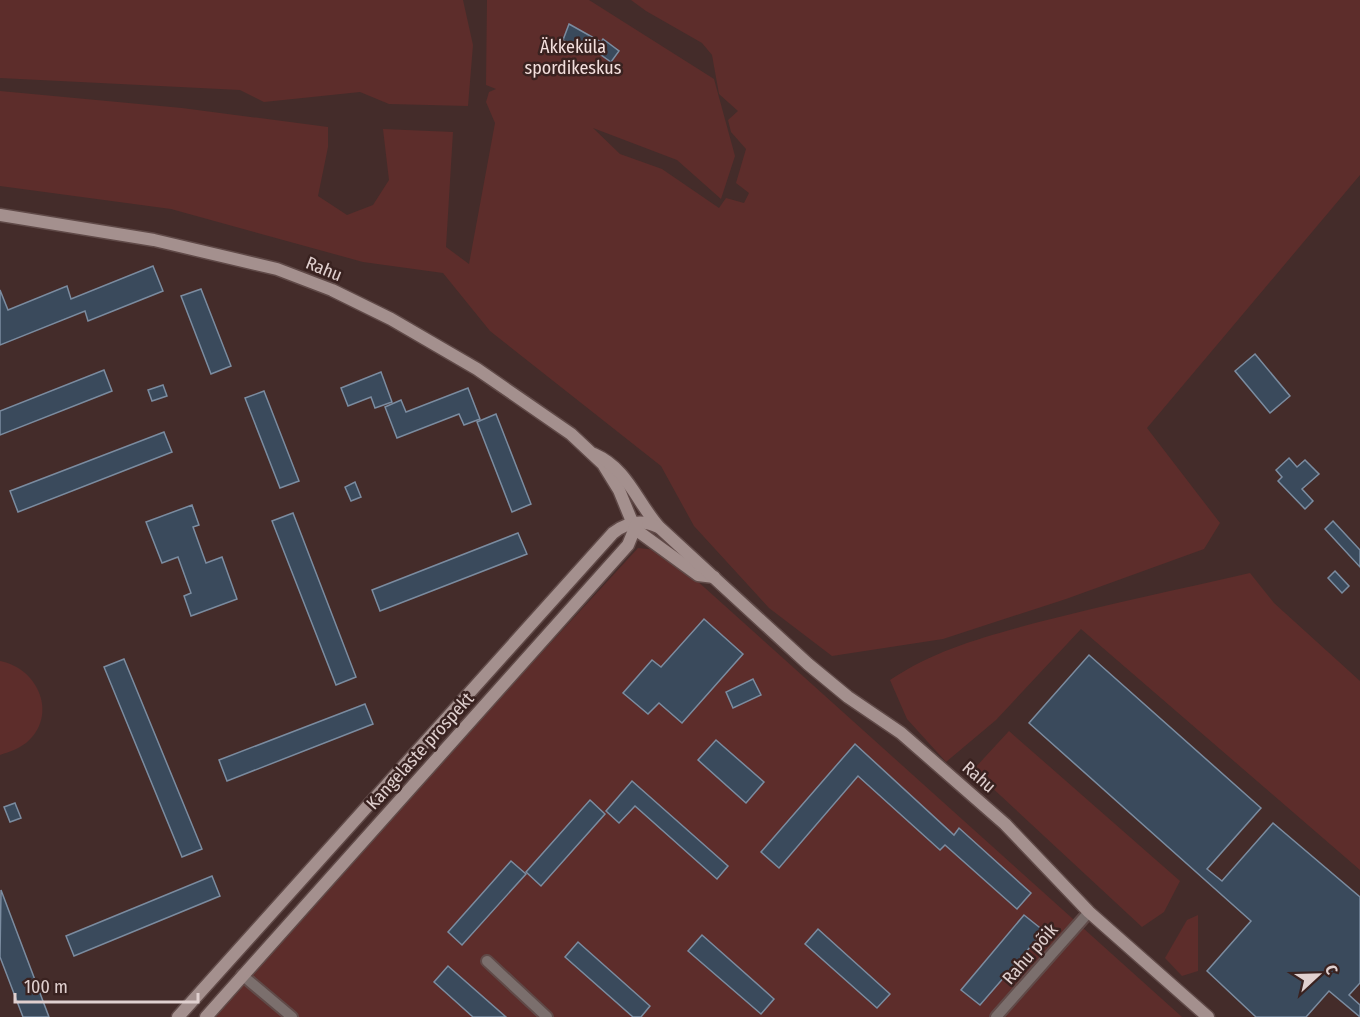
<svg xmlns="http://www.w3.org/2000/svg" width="1360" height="1017" font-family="'Fira Sans Condensed',sans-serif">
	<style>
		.green { fill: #5d2d2b }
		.building { fill: #3a4a5c; stroke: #7b8ca0; stroke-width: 1.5 }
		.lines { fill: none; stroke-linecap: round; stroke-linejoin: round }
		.street-casing { stroke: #604a48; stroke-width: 14 }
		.secondary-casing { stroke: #604a48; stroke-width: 15 }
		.street { stroke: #7b6f6d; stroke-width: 10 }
		.secondary { stroke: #a4908e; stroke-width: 12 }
		.labels { text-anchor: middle; stroke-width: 5; stroke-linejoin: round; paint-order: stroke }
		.park-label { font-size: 18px; fill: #f3dfdd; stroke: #392220 }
		.street-label { font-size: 18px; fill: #e0d0cf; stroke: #392220 }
	</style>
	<rect width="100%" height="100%" fill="#442c2a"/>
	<g class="green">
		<path d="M0 0H463L473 45 468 106 389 104 360 92 264 102 240 90 0 78Z"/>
		<path d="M487 0H589L714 79 735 156 721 199 677 160 593 128 620 154 662 169 719 208 726 198 744 203 749 193 736 183 746 149 731 132 728 120 738 111 719 94 712 55 702 43 646 11 631 0H1360V175L1147 428 1220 523 1204 549 1066 599 943 639 832 656 769 608 694 526 661 466 490 331 443 273 363 262 171 209 0 186V91L182 108 328 127V147L318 196 347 215 373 205 389 180 383 129 453 132 446 247 469 264 495 123 486 102 489 92 496 89 486 85Z"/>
		<path d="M638 548 657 550 685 570 1182 1017H206Z"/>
		<path d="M1250 573 1274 603 1360 681V870L1081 629 996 720 946 762 907 719 890 680C936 649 987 636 1039 622 1109 604 1180 589 1250 573Z"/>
		<path d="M0 661C38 668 59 715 26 743 18 749 9 752 0 755Z"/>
		<path d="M1009 731 1180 881 1164 912 1142 927 973 770Z"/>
		<path d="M1198 915V971L1182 976 1165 958 1187 920Z"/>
	</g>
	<g class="building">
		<path d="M569 24 601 42 603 39 619 51 611 62 585 44 582 51 563 40Z"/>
		<path d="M153 266 163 291 88 321 85 311 0 345V290L8 310 67 286 71 299Z"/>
		<path d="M201 289 231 366 211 374 181 296Z"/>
		<path d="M1255 354 1290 396 1270 413 1235 371Z"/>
		<path d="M104 370 112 391 0 435V411Z"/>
		<path d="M381 372 392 402 375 408 371 397 348 406 341 388Z"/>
		<path d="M163 385 167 396 152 401 148 390Z"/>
		<path d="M468 388 480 419 464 425 459 414 397 438 385 407 401 400 406 412Z"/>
		<path d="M264 391 299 481 280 488 245 398Z"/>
		<path d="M496 414 531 504 512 512 477 422Z"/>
		<path d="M164 432 172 452 18 512 10 491Z"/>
		<path d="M1289 458 1297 467 1305 460 1319 474 1302 489 1313 501 1305 509 1278 481 1282 477 1276 470Z"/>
		<path d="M355 482 361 497 351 501 345 487Z"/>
		<path d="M192 505 199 525 193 527 206 563 222 557 237 599 191 616 184 596 191 593 178 557 162 563 146 522Z"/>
		<path d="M293 513 356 677 336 685 272 521Z"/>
		<path d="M1333 521 1360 550V567L1325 529Z"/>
		<path d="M518 533 527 554 380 611 372 590Z"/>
		<path d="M1335 571 1349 586 1342 593 1328 578Z"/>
		<path d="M704 619 743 654 682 723 659 703 648 714 623 693 652 660 661 667Z"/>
		<path d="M1089 655 1261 808 1207 869 1222 881 1273 823 1360 897V983L1349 995 1360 1005V1017L1329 991 1306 1017H1256L1207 971 1251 921 1029 723Z"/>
		<path d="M124 659 202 849 182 857 104 667Z"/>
		<path d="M753 679 761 695 733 708 726 692Z"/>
		<path d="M365 704 373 724 227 781 219 760Z"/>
		<path d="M716 740 764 782 746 803 698 760Z"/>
		<path d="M855 744 954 835 959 828 1031 893 1017 909 945 845 940 850 858 776 779 868 761 852Z"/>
		<path d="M632 781 728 866 717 879 635 806 619 823 606 811Z"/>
		<path d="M590 800 605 814 541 886 526 872Z"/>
		<path d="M15 803 21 818 10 822 4 807Z"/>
		<path d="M511 861 526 874 462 945 448 932Z"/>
		<path d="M212 876 220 896 74 956 66 936Z"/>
		<path d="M1 890 49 1017H23L0 957Z"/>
		<path d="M1024 915 1044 931 980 1005 961 990Z"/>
		<path d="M818 929 890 994 877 1008 805 944Z"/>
		<path d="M702 935 774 999 761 1014 688 951Z"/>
		<path d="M578 942 650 1006 641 1017H633L565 957Z"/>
		<path d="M448 966 506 1017H473L434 982Z"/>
	</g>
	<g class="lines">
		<g class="street-casing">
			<g id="street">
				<path d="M487 961 547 1017"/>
				<path d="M242 975 292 1017"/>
				<path d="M996 1017 1089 912"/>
			</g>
		</g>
		<g class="secondary-casing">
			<g id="secondary">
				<path d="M0 215 154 240 277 269 332 290 391 319 477 369 571 434 603 464 619 490 635 529 698 575 714 577"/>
				<path d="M594 454C628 469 636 501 659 527L808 664 848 697 901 733 1005 824 1089 912 1208 1017"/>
				<path d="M178 1017 613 533C627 522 642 519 658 527"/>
				<path d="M206 1017 628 545 637 523"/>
			</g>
		</g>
		<use href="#street" class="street"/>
		<use href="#secondary" class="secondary"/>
	</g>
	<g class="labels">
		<g class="park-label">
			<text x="573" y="53">Äkkeküla<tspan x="573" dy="21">spordikeskus</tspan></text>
		</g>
		<g class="street-label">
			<text transform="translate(324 269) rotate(22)" y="6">Rahu</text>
			<text transform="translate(420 751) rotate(-48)" y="6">Kangelaste prospekt</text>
			<text transform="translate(979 777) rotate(41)" y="6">Rahu</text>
			<text transform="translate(1030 954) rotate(-49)" y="6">Rahu põik</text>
		</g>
	</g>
	<g transform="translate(1318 975) rotate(68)" stroke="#392220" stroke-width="4.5" paint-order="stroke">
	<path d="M0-4.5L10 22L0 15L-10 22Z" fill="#e0d0cf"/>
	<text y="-9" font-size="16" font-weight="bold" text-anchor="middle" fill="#e0d0cf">С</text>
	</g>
	<path d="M15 993v9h183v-9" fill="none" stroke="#e0d0cf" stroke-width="3"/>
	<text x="24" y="993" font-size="18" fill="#e0d0cf" stroke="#392220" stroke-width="4.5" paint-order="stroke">100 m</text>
</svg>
